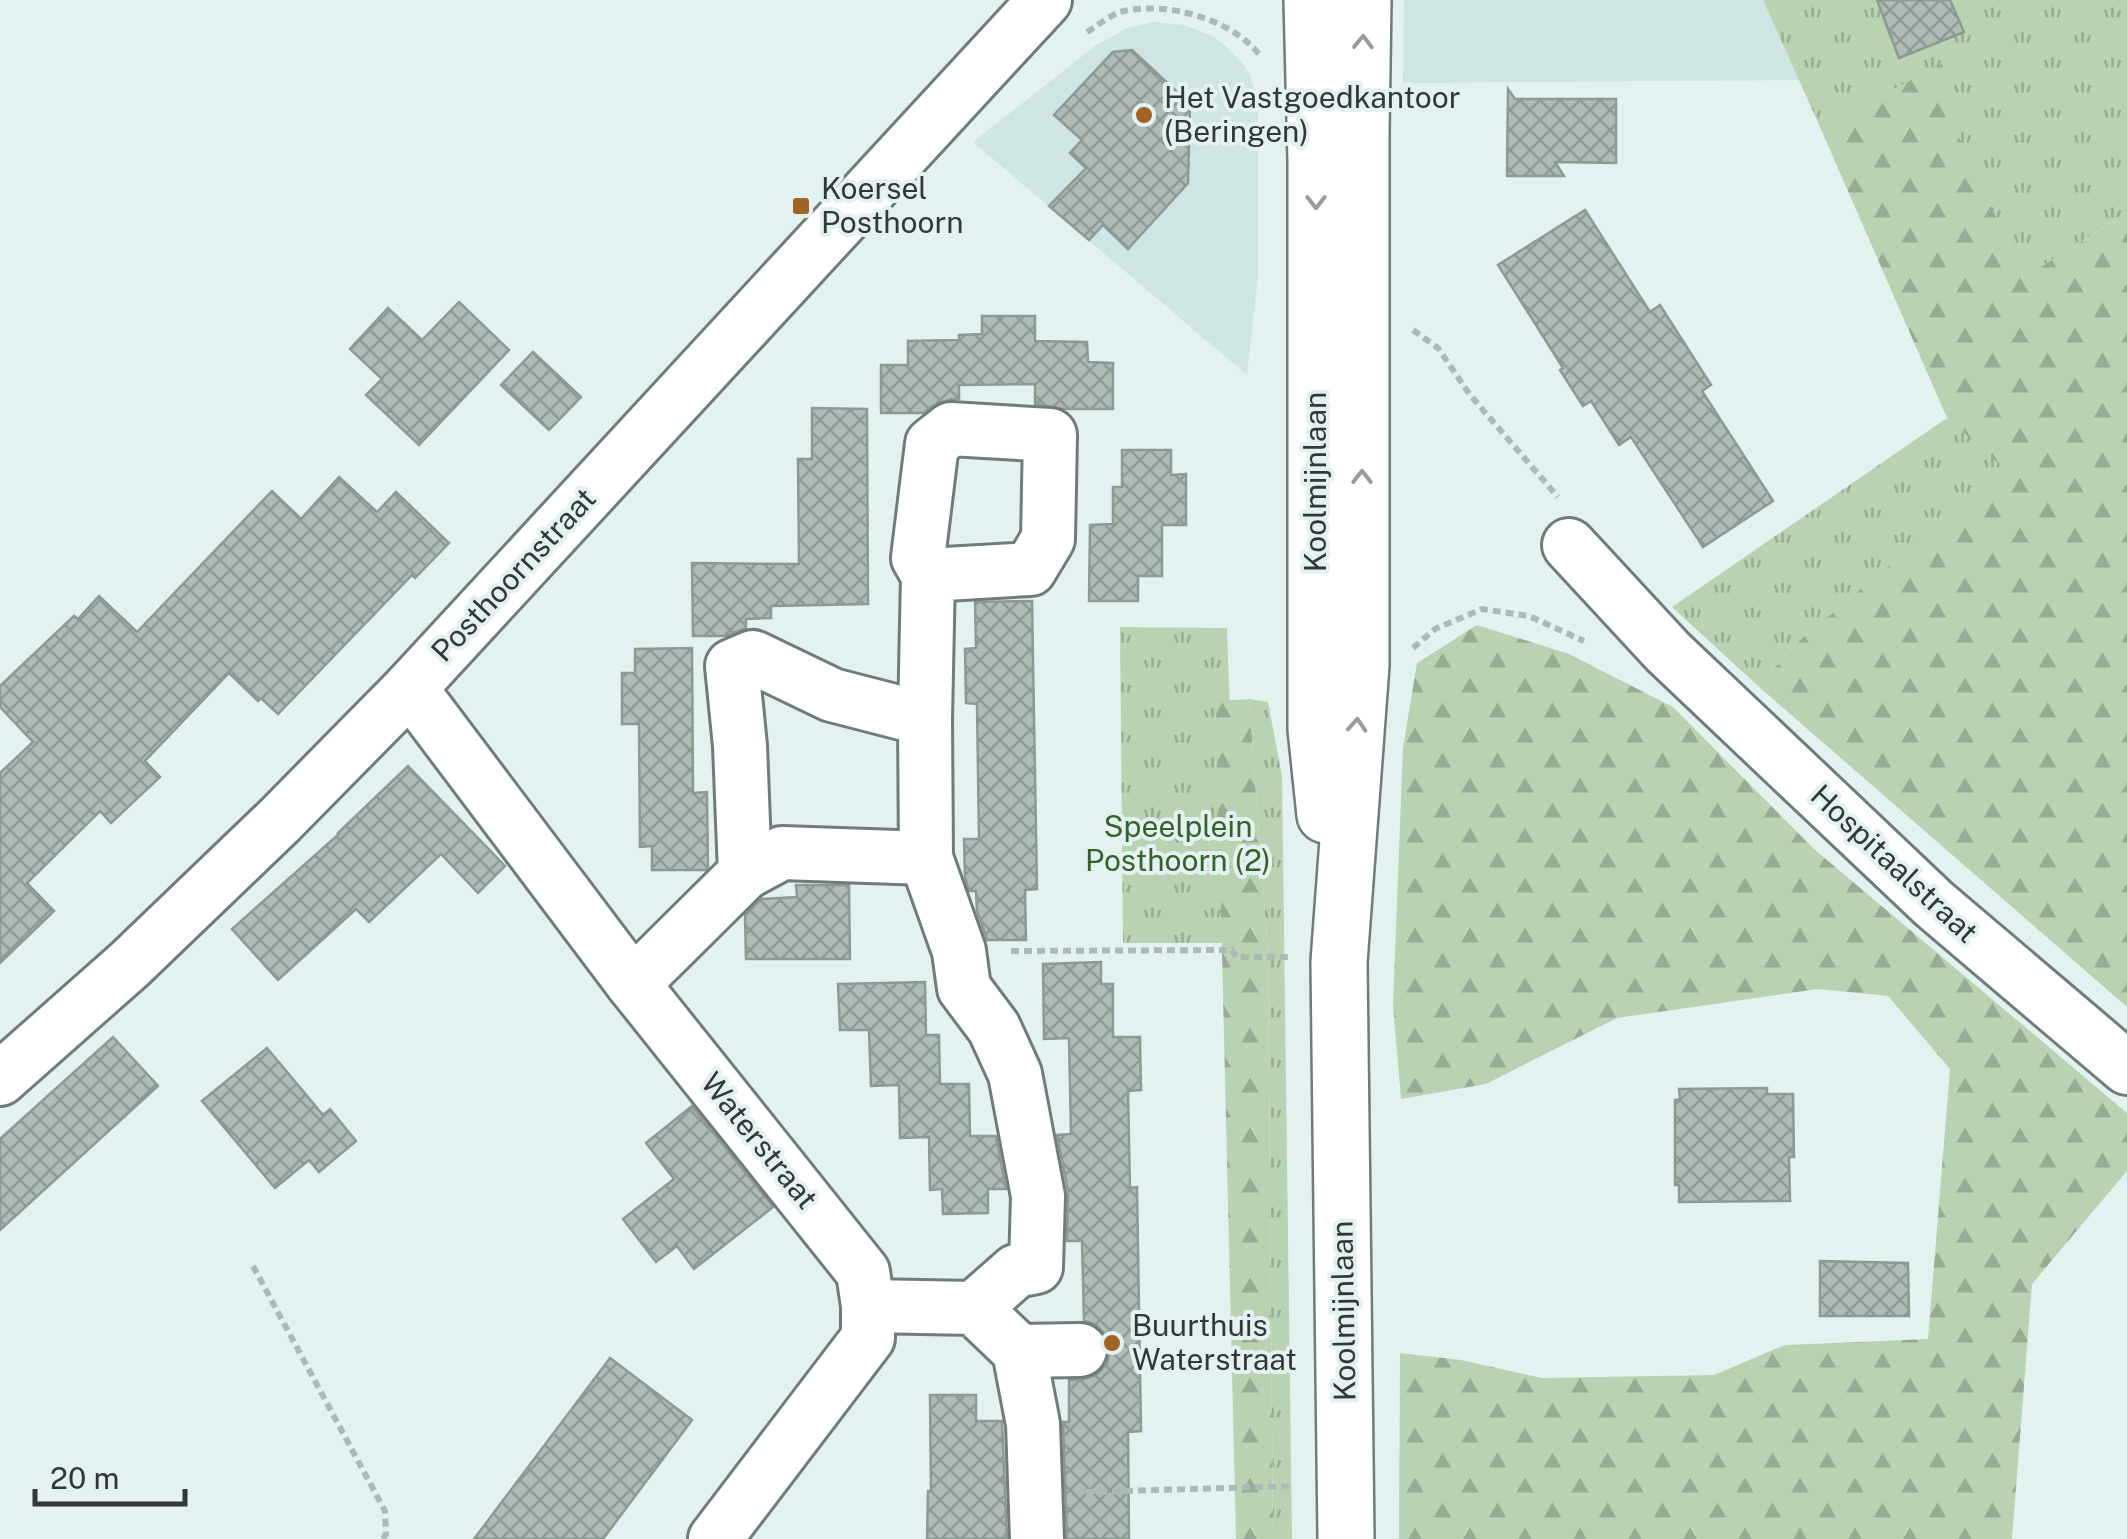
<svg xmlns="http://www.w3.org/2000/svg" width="2127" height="1539" font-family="'Public Sans',sans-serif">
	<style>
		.built { fill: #cee5e3 }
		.grass { fill: url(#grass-tufts) }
		.forest { fill: url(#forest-firs) }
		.building { fill: url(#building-cross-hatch); stroke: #8d9993; stroke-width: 2.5 }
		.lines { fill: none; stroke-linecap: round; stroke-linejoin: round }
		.minor-casing { stroke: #6e7c7b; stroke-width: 58 }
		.major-casing { stroke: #6e7c7b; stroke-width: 60 }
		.path { stroke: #adb9b8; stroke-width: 6; stroke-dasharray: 8 5; stroke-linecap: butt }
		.minor { stroke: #fff; stroke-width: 52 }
		.major { stroke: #fff; stroke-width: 55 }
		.oneway { stroke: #989c9b }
		.poi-dot { fill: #9f6326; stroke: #e3f2f0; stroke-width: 4 }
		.labels { text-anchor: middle; stroke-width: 8; stroke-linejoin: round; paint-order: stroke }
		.poi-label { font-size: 30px; fill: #323837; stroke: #e3f2f0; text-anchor: start }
		.street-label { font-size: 30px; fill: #323837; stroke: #e3f2f0 }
		.park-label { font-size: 30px; fill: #37612b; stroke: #e3f2f0 }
	</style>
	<defs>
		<pattern id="grass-tufts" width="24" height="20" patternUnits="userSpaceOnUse" patternTransform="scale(2.5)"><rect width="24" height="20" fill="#b9d3b2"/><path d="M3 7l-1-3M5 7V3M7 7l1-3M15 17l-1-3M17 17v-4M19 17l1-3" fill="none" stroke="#97ac92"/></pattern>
		<pattern id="forest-firs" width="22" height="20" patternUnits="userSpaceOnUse" patternTransform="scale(2.5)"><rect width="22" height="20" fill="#b9d3b2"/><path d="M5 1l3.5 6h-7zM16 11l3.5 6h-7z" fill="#97ac92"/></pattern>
		<pattern id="building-cross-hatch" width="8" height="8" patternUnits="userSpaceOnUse" patternTransform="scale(2.5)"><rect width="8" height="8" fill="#afbcb6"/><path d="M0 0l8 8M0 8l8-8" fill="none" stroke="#8f9a95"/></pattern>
	</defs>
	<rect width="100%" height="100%" fill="#e3f2f0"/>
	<g class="built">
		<path d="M1404 0H1763L1799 80 1403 83Z"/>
		<path d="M1154 22 1185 25 1212 36 1225 45 1245 66 1251 78 1258 101V277L1247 375 973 142 1095 46 1127 28Z"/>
	</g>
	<g class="grass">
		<path d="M1763 0H2127V212L2024 278 1951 122 1942 65 1820 127Z"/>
		<path d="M1947 418 2006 469 1800 640 1758 686 1672 607Z"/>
		<path d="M1120 627 1227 628 1238 943H1123Z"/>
		<path d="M1249 699 1268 702 1282 776 1292 1539H1273L1268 954Z"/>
	</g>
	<g class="forest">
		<path d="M1942 64 1952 122 2024 278 2127 212V1007L1758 686 1800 640 2005 469 1947 418 1820 127Z"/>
		<path d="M1477 625 1569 654 1673 707 1814 849 2127 1113V1171L2032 1284 2012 1539H1399L1400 1353 1461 1360 1542 1378 1714 1375 1785 1345 1928 1339 1950 1069 1888 996 1818 989 1617 1018 1486 1084 1401 1099 1393 1005 1403 748 1417 663Z"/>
		<path d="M1249 699 1268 954 1273 1539H1236L1216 701Z"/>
	</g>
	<g class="building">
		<path d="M1877 0H1950L1964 32 1899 58Z"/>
		<path d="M1132 50 1190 104 1188 183 1128 249 1103 225 1089 240 1049 206 1086 168 1070 153 1082 140 1054 115 1113 52Z"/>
		<path d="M1508 89 1515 99H1616V163L1555 162 1564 176H1507Z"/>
		<path d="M1585 210 1650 312 1660 305 1711 385 1702 391 1773 501 1703 547 1631 437 1619 445 1591 401 1583 406 1560 370 1563 368 1498 265Z"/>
		<path d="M459 302 509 350 419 445 366 395 382 379 350 349 388 308 422 340Z"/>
		<path d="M982 316H1035V341L1087 342 1088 362 1113 363V409H1063L1035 404V384L959 385V399H951L934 405 923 413H881V365H908V341L959 340V335L982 334Z"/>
		<path d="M533 352 581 397 549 430 501 385Z"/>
		<path d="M812 408 867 409 868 604 771 606V618L746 619V628L726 636H693L692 563 799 564 798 459H812Z"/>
		<path d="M1122 450H1171V475L1186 474V525H1162V576H1138V601H1089L1090 525 1113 524V487H1122Z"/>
		<path d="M339 477 377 512 396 492 449 543 415 578 412 575 278 714 261 698 258 701 229 673 145 761 160 777 111 823 100 811 27 883 54 911 0 963V773L33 742 0 707V686L74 616 78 619 99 596 137 632 272 491 301 519Z"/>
		<path d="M1032 601 1037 889 1025 890 1026 940H987L977 911 976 891H969L965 877 964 839H979L977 704 966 703 965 649 976 648 975 602Z"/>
		<path d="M692 648 693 793 707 792 708 867 706 870H652V846L640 847 639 724H622V673H635V649Z"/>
		<path d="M408 766 505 866 478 893 441 854 369 922 356 909 278 980 232 929 339 834 338 833Z"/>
		<path d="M796 885H849L850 959H746L745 915 761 899 797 897Z"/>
		<path d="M1101 962V984H1113V1037H1140L1141 1090 1128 1091 1130 1188 1137 1187 1141 1431 1128 1432 1129 1539H1067L1063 1422H1069V1380H1081L1096 1375 1107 1364 1110 1349 1105 1334 1095 1324 1084 1321 1082 1241H1067L1068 1191 1057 1135 1071 1134 1069 1038 1044 1039 1043 964Z"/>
		<path d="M925 982 926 1035H939L940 1084H969L970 1136H996L1006 1189H988V1213L943 1214 942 1189 930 1190 929 1137 900 1138 899 1085 871 1086 869 1030H840L838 984Z"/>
		<path d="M113 1037 158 1086 0 1230V1139Z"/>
		<path d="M267 1048 323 1115 330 1109 356 1141 319 1172 309 1160 275 1188 202 1101Z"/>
		<path d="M1767 1088V1094H1793L1794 1157H1789L1790 1201 1679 1202V1185H1675V1100L1680 1099 1679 1089Z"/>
		<path d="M692 1106 773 1207 694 1269 677 1246 656 1262 623 1219 674 1179 646 1143Z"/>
		<path d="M1820 1261 1908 1263 1909 1316H1820Z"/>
		<path d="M610 1358 692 1420 603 1539H474Z"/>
		<path d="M930 1395H976V1421H1002L1007 1539H927L928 1491H931Z"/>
	</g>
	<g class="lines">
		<g class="minor-casing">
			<g id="minor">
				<path d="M1569 545 1668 652 1934 904 2127 1068"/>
				<path d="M928 575 1030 569 1048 539 1050 435 951 429 932 444 918 558 928 575 925 719 926 858 959 951 964 988 994 1028 1015 1074 1038 1196 1036 1267 1016 1271 974 1308"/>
				<path d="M410 688 633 984 863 1272 868 1306V1338L715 1539"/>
				<path d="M745 873 782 853 926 858"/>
				<path d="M633 984 745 873 740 746 732 666 753 657 832 695 925 719"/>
				<path d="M0 1079 130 964 280 820 410 688 1045 0"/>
				<path d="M868 1306 974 1308 1019 1351 1033 1424 1037 1539"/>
				<path d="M1019 1351 1080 1350"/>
			</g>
		</g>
		<g class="major-casing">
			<g id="major">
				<path d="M1312 0 1316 160V729L1325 815"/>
				<path d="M1346 1539 1339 962 1361 665V132L1363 0"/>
			</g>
		</g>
		<g class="path">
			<path d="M1087 32C1097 26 1109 16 1120 12 1165 0 1234 19 1261 57"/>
			<path d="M1413 330 1438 348 1470 395 1558 497"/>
			<path d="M1413 648 1435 629 1482 609 1529 616 1584 641"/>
			<path d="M1011 951 1232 950 1236 957H1289"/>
			<path d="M253 1266 385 1511 386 1534 383 1539"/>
			<path d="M1086 1492 1294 1486"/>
		</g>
		<use href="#minor" class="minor"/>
		<use href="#major" class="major"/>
	</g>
	<defs><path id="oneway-chevron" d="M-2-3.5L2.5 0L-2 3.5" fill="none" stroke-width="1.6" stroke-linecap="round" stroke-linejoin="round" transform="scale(2.5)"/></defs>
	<g class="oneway">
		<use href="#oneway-chevron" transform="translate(1363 42) rotate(-89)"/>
		<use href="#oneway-chevron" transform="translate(1316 202) rotate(90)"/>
		<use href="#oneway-chevron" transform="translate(1362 477) rotate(-90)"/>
		<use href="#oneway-chevron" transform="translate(1357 725) rotate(-86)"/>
	</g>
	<g class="poi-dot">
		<circle cx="1144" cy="115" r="10"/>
		<rect x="791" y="196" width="20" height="20" rx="5"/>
		<circle cx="1112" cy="1343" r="10"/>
	</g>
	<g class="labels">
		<g class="poi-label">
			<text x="1164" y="108">Het Vastgoedkantoor<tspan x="1164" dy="34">(Beringen)</tspan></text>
			<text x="821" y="199">Koersel<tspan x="821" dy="34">Posthoorn</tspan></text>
			<text x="1132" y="1336">Buurthuis<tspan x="1132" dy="34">Waterstraat</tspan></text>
		</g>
		<g class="street-label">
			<text transform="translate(1316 482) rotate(-90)" y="10">Koolmijnlaan</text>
			<text transform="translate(514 575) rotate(-47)" y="10">Posthoornstraat</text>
			<text transform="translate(1894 864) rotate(43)" y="10">Hospitaalstraat</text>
			<text transform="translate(759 1141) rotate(51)" y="10">Waterstraat</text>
			<text transform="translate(1344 1311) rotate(-91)" y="10">Koolmijnlaan</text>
		</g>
		<g class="park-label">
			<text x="1178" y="837">Speelplein<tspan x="1178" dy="34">Posthoorn (2)</tspan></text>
		</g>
	</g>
	<path d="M35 1489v15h150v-15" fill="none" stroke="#323837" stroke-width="5"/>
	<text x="50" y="1489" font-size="30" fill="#323837" stroke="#e3f2f0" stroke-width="8" paint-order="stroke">20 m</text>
</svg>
